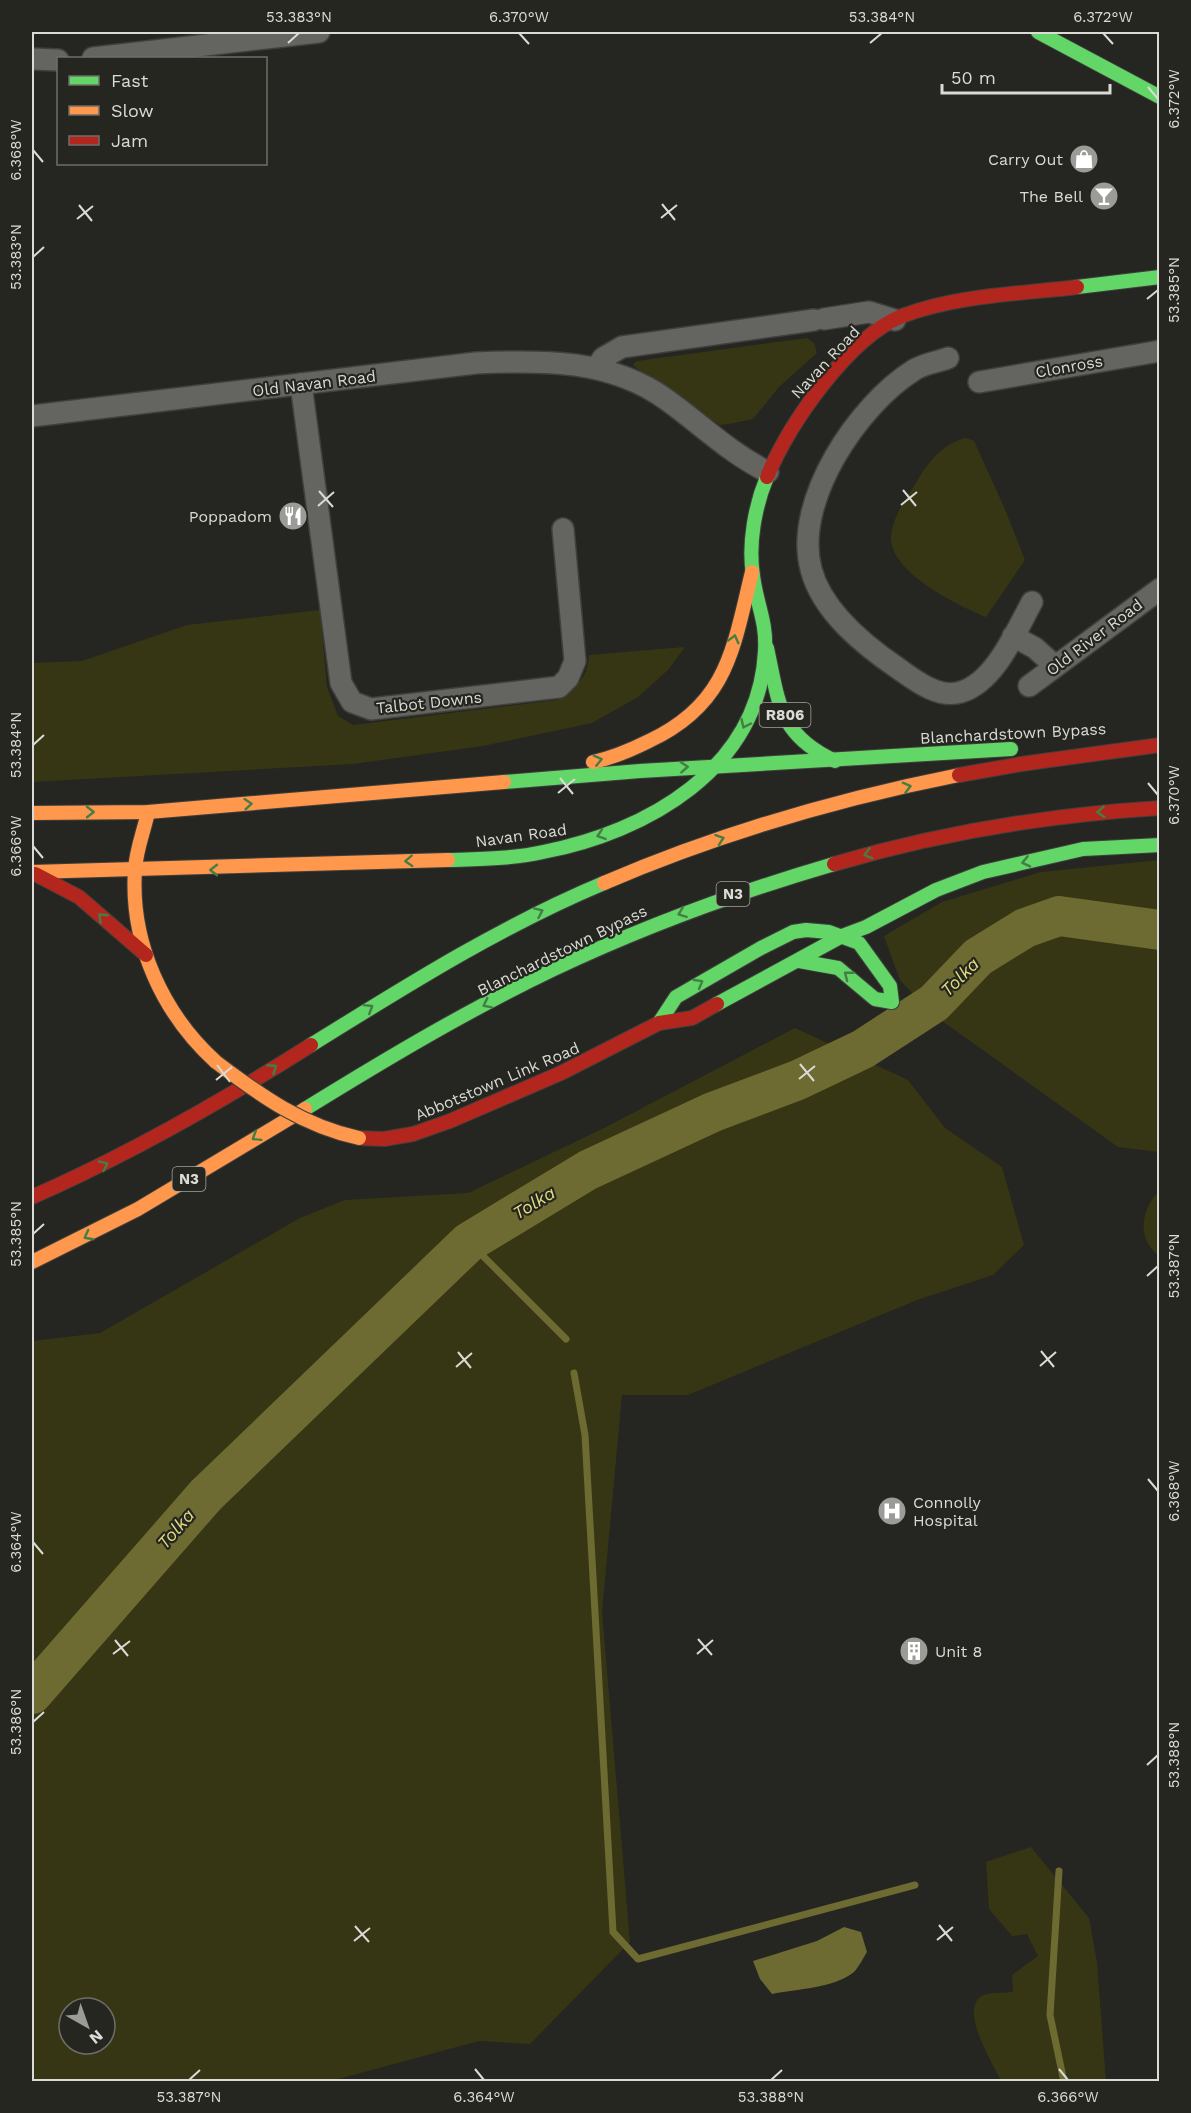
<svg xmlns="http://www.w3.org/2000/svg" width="1191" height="2113" font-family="'Work Sans',sans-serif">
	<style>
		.green { fill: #373614; fill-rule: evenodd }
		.water { fill: #6d6b31 }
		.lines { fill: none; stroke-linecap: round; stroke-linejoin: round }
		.stream { stroke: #6d6b31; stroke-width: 7 }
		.river { stroke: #6d6b31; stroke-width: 40 }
		.street-casing { stroke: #3f3f3c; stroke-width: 24 }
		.fast-casing { stroke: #3f3f3c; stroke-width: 16 }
		.slow-casing { stroke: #3f3f3c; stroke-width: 16 }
		.jam-casing { stroke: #3f3f3c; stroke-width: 16 }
		.street { stroke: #646461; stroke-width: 21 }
		.fast { stroke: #63d668; stroke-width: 14 }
		.slow { stroke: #ff974d; stroke-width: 14 }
		.jam { stroke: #b3261e; stroke-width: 14 }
		.slow-bridge-casing { stroke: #3f3f3c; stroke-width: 16; stroke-linecap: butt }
		.slow-bridge { stroke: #ff974d; stroke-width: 14 }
		.oneway { stroke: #447e44 }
		.ticks { fill: none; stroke: #dadad6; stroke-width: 2 }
		.labels { text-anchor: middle; stroke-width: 4.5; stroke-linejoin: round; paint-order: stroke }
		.shield { fill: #262620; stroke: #a4a49f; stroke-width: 1.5 }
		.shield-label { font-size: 15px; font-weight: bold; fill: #dadad6 }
		.poi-label { font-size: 16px; fill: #dadad6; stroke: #262620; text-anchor: end }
		.street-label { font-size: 16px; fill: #dadad6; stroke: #262620 }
		.water-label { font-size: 18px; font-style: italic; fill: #e0dc80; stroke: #262620 }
		.neatline { fill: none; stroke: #dadad6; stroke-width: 2 }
		.ticks-label { font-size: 15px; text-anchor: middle; fill: #dadad6 }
	</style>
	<rect width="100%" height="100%" fill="#252521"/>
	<g class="green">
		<path d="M807 338 814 343 817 353 779 387 753 419 729 424 720 425 712 420 676 392 636 368 633 364 637 361Z"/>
		<path d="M966 438 974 441 1004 507 1025 560 986 617C959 606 890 573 891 537 892 518 906 498 916 483 927 463 943 443 966 438Z"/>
		<path d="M320 610 327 687 338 716 353 725 557 700C575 687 588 679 589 655L685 647 668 670 638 697 592 723 483 746 353 764 32 782V663L82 661 187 625Z"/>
		<path d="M1159 860V1152L1118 1147 931 1013 900 980 884 936 942 902 1041 872Z"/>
		<path d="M795 1028 908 1080 945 1128 1002 1167 1024 1245 993 1275 917 1300 688 1395H622L602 1612 630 1942 530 2044 479 2041 331 2081H32V1341L100 1333 300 1218 345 1200 468 1193 604 1128ZM69 2008H105V2044H69Z"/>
		<path d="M1159 1191V1256C1136 1238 1141 1210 1159 1191Z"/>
		<path d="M1031 1847 1089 1918 1097 1962 1106 2081H1001C993 2064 963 2016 978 1999 986 1990 1003 1995 1013 1991L1012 1975 1038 1956 1027 1934 1012 1936 989 1909 986 1862Z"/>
	</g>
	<path class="water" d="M844 1927 861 1932 867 1952C863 1958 859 1967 854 1972 835 1988 796 1989 772 1994L760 1979 753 1961 817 1941Z"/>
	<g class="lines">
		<g class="stream">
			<path d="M469 1242 566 1339"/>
			<path d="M574 1373 585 1435 613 1932 638 1959 915 1885"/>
			<path d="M1059 1871 1050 2015 1064 2082"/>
		</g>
		<path class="river" d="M32 1694 206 1495 469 1242 588 1170 713 1112 798 1080 863 1049 934 1003 978 957 1025 928 1059 916 1160 930"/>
		<g class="street-casing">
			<g id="street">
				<path d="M93 58 319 32"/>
				<path d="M32 59 58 60"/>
				<path d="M824 319 869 312 895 320"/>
				<path d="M948 358C938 362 923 364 914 370 858 405 793 501 811 569 822 612 865 646 899 669 916 681 939 699 961 692 995 682 1016 631 1032 602"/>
				<path d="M597 367 603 358 622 347 814 320"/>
				<path d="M979 382 1160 351"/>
				<path d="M301 384 341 683 352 702 371 709 559 687 568 678 575 661 563 529"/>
				<path d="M32 416 476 363C542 360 611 359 667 400 702 425 728 452 768 472"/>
				<path d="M1013 636 1035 648 1055 666"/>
				<path d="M1029 686 1160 589"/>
			</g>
		</g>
		<g class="fast-casing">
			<g id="fast">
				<path d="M1038 32 1160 97"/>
				<path d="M1077 287 1160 277"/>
				<path d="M767 648C779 704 779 735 835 761"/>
				<path d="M504 782 640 771 1011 749"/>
				<path d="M448 860C479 859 512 859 543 852 647 832 759 769 765 651 767 621 756 603 753 575 748 544 755 506 767 477"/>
				<path d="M842 936 866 927 936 890 983 872 1083 849 1160 845"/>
				<path d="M717 1004 842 936"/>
				<path d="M659 1023 676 997 761 948 793 932 806 930 829 932 859 943 890 986 892 1002 875 999 838 968 799 961"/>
				<path d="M311 1045C406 986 501 926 604 883"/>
				<path d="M305 1109C386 1059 468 1010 554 969 645 926 738 892 834 864"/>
			</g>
		</g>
		<g class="slow-casing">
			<g id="slow">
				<path d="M593 762C612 758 631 750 649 741 728 704 733 649 752 572"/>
				<path d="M148 812C144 831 136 850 135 870 130 943 163 1014 216 1062"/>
				<path d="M32 813 148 812 504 782"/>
				<path d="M32 872 448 860"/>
				<path d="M604 883C718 834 838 799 959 775"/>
				<path d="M32 1262 138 1209 305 1109"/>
			</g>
		</g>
		<g class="jam-casing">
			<g id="jam">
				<path d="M767 477C789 424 848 338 902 316 956 295 1020 294 1077 287"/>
				<path d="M959 775 1021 764 1160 745"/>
				<path d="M834 864C943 832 1047 815 1160 808"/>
				<path d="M35 874 79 897 146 955"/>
				<path d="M359 1138 384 1139 413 1134 450 1121 561 1073 659 1023 692 1018 717 1004"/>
				<path d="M32 1197C130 1154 221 1102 311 1045"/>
			</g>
		</g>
		<use href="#street" class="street"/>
		<use href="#fast" class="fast"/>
		<use href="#slow" class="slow"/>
		<use href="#jam" class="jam"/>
		<g class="slow-bridge-casing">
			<path id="slow-bridge" d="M216 1062C261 1096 303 1126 359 1138"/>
		</g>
		<use href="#slow-bridge" class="slow-bridge"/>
	</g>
	<defs><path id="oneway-chevron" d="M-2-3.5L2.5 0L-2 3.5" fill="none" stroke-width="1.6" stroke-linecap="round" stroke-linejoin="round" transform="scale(1.5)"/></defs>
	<g class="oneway">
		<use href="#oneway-chevron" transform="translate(734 639) rotate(-76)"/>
		<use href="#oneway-chevron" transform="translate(745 724) rotate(115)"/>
		<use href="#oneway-chevron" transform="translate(598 760) rotate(-13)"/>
		<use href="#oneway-chevron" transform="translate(684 767) rotate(-4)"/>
		<use href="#oneway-chevron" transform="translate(907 787) rotate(-14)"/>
		<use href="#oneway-chevron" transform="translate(248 804) rotate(-5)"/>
		<use href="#oneway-chevron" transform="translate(90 812)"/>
		<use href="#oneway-chevron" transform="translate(1101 812) rotate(176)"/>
		<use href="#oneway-chevron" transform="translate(601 835) rotate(161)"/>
		<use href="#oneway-chevron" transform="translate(720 839) rotate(-19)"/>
		<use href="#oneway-chevron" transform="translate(868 854) rotate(166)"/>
		<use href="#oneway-chevron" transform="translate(409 861) rotate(177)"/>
		<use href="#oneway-chevron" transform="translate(1026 862) rotate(167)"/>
		<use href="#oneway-chevron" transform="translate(214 870) rotate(-180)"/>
		<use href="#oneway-chevron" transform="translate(539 912) rotate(-24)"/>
		<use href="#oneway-chevron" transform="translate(682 913) rotate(160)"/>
		<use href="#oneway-chevron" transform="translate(102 917) rotate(-137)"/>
		<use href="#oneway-chevron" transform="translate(848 975) rotate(-142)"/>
		<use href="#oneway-chevron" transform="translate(699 983) rotate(-30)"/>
		<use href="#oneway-chevron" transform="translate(487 1004) rotate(153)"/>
		<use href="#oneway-chevron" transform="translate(369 1008) rotate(-32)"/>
		<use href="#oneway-chevron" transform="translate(273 1068) rotate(-33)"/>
		<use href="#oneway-chevron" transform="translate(256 1137) rotate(148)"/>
		<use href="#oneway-chevron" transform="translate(104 1165) rotate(-25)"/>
		<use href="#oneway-chevron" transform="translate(88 1236) rotate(152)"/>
	</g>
	<path class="ticks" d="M519 33 529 44M1103 33 1113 44M288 43 299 33M870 43 882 33M1148 87 1158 99M33 150 43 162M662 204 675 220M79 205 92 221M661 218 677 205M77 219 93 206M33 257 44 247M1147 299 1158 290M903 490 916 506M319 491 333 507M901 505 917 492M318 506 334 492M33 745 44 735M560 778 573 794M1148 783 1158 795M558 793 575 779M33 846 43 858M800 1064 814 1081M217 1065 230 1082M799 1079 815 1066M216 1080 232 1067M33 1234 44 1224M1147 1276 1158 1266M1041 1351 1054 1367M458 1352 471 1368M1040 1366 1056 1352M456 1367 472 1353M1148 1479 1158 1491M33 1542 43 1554M698 1639 712 1655M115 1640 128 1656M113 1654 130 1641M697 1654 713 1640M33 1722 44 1712M1147 1765 1158 1755M939 1925 952 1941M355 1926 369 1942M937 1940 953 1927M354 1941 370 1928M475 2069 484 2080M1059 2069 1068 2080M189 2080 200 2070M771 2080 782 2070"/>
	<defs>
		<g id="shop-disc" transform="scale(1.5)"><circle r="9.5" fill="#9b9b97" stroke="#262620"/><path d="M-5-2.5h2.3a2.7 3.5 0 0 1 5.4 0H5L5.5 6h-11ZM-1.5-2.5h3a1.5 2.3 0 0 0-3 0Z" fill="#fff"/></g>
		<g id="bar-disc" transform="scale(1.5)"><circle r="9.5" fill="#9b9b97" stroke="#262620"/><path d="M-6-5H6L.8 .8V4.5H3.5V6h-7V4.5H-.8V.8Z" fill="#fff"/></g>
		<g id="restaurant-disc" transform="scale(1.5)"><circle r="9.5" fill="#9b9b97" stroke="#262620"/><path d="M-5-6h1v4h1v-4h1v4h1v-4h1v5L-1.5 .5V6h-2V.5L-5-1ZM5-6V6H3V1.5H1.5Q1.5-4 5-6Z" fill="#fff"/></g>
		<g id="hospital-disc" transform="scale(1.5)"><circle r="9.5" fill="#9b9b97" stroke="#262620"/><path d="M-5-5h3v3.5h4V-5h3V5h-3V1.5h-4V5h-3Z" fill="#fff"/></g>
		<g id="building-disc" transform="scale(1.5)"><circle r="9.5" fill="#9b9b97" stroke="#262620"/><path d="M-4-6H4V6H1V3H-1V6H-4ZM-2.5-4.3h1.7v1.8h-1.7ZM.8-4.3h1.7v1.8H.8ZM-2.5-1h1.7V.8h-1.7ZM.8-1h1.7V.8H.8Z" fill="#fff"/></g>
	</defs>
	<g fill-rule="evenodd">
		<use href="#shop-disc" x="1084" y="159"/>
		<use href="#bar-disc" x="1104" y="196"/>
		<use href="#restaurant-disc" x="293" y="516"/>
		<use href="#hospital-disc" x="892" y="1511"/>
		<use href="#building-disc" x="914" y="1651"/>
	</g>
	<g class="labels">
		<g class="shield">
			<rect x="759.5" y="703" width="51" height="24" rx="4.5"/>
			<rect x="716.5" y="882" width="33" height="24" rx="4.5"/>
			<rect x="172.5" y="1167" width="33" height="24" rx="4.5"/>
		</g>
		<g class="shield-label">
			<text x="785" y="720">R806</text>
			<text x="733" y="899">N3</text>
			<text x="189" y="1184">N3</text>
		</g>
		<g class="poi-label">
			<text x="1063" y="165">Carry Out</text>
			<text x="1083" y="202">The Bell</text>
			<text x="272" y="522">Poppadom</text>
			<text x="913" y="1508" text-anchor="start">Connolly<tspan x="913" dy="18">Hospital</tspan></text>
			<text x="935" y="1657" text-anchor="start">Unit 8</text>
		</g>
		<g class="street-label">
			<text transform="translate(825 362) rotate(-47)" y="6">Navan Road</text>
			<text transform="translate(1069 366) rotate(-10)" y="6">Clonross</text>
			<text transform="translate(314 383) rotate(-7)" y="6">Old Navan Road</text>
			<text transform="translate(1094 637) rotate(-37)" y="6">Old River Road</text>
			<text transform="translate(429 702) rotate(-6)" y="6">Talbot Downs</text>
			<text transform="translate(1013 733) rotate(-3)" y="6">Blanchardstown Bypass</text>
			<text transform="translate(521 835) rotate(-8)" y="6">Navan Road</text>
			<text transform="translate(562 950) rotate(-26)" y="6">Blanchardstown Bypass</text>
			<text transform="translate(497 1081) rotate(-23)" y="6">Abbotstown Link Road</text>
		</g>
		<g class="water-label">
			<text transform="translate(960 977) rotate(-45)" y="6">Tolka</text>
			<text transform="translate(534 1203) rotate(-31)" y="6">Tolka</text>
			<text transform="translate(176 1529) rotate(-49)" y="6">Tolka</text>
		</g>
	</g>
	<rect width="1191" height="2113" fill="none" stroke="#262620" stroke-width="66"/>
	<rect x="57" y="57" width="210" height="108" fill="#262620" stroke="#6e6e69" stroke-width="1.5"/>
	<rect x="69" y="76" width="30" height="9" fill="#63d668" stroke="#6e6e69" stroke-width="1.5"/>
	<text x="111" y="87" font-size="18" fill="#dadad6">Fast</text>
	<rect x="69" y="106" width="30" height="9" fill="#ff974d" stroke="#6e6e69" stroke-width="1.5"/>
	<text x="111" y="117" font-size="18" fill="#dadad6">Slow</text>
	<rect x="69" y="136" width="30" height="9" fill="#b3261e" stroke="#6e6e69" stroke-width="1.5"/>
	<text x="111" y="147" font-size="18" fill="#dadad6">Jam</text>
	<g transform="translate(87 2026) rotate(140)"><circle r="28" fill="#262620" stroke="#6e6e69" stroke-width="1.5"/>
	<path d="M0-4.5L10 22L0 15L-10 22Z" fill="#9b9b97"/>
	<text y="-9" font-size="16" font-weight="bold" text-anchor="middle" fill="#dadad6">N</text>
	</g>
	<path d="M942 84v9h168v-9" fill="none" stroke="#dadad6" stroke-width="3"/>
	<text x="951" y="84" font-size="18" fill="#dadad6" stroke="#262620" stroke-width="4.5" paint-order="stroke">50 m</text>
	<rect x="33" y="33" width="1125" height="2047" class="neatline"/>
	<g class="ticks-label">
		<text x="299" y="22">53.383°N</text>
		<text x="519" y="22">6.370°W</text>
		<text x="882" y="22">53.384°N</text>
		<text x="1103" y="22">6.372°W</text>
		<text transform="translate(1174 99) rotate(-90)" y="5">6.372°W</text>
		<text transform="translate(16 150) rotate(-90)" y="5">6.368°W</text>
		<text transform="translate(16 257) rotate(-90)" y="5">53.383°N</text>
		<text transform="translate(1174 290) rotate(-90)" y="5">53.385°N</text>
		<text transform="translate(16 745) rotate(-90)" y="5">53.384°N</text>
		<text transform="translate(1174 795) rotate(-90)" y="5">6.370°W</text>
		<text transform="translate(16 846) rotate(-90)" y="5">6.366°W</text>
		<text transform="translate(16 1234) rotate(-90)" y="5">53.385°N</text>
		<text transform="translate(1174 1266) rotate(-90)" y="5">53.387°N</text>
		<text transform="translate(1174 1491) rotate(-90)" y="5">6.368°W</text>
		<text transform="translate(16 1542) rotate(-90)" y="5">6.364°W</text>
		<text transform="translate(16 1722) rotate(-90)" y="5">53.386°N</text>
		<text transform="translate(1174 1755) rotate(-90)" y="5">53.388°N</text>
		<text x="189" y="2102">53.387°N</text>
		<text x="484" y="2102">6.364°W</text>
		<text x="771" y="2102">53.388°N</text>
		<text x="1068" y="2102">6.366°W</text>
	</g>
</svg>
